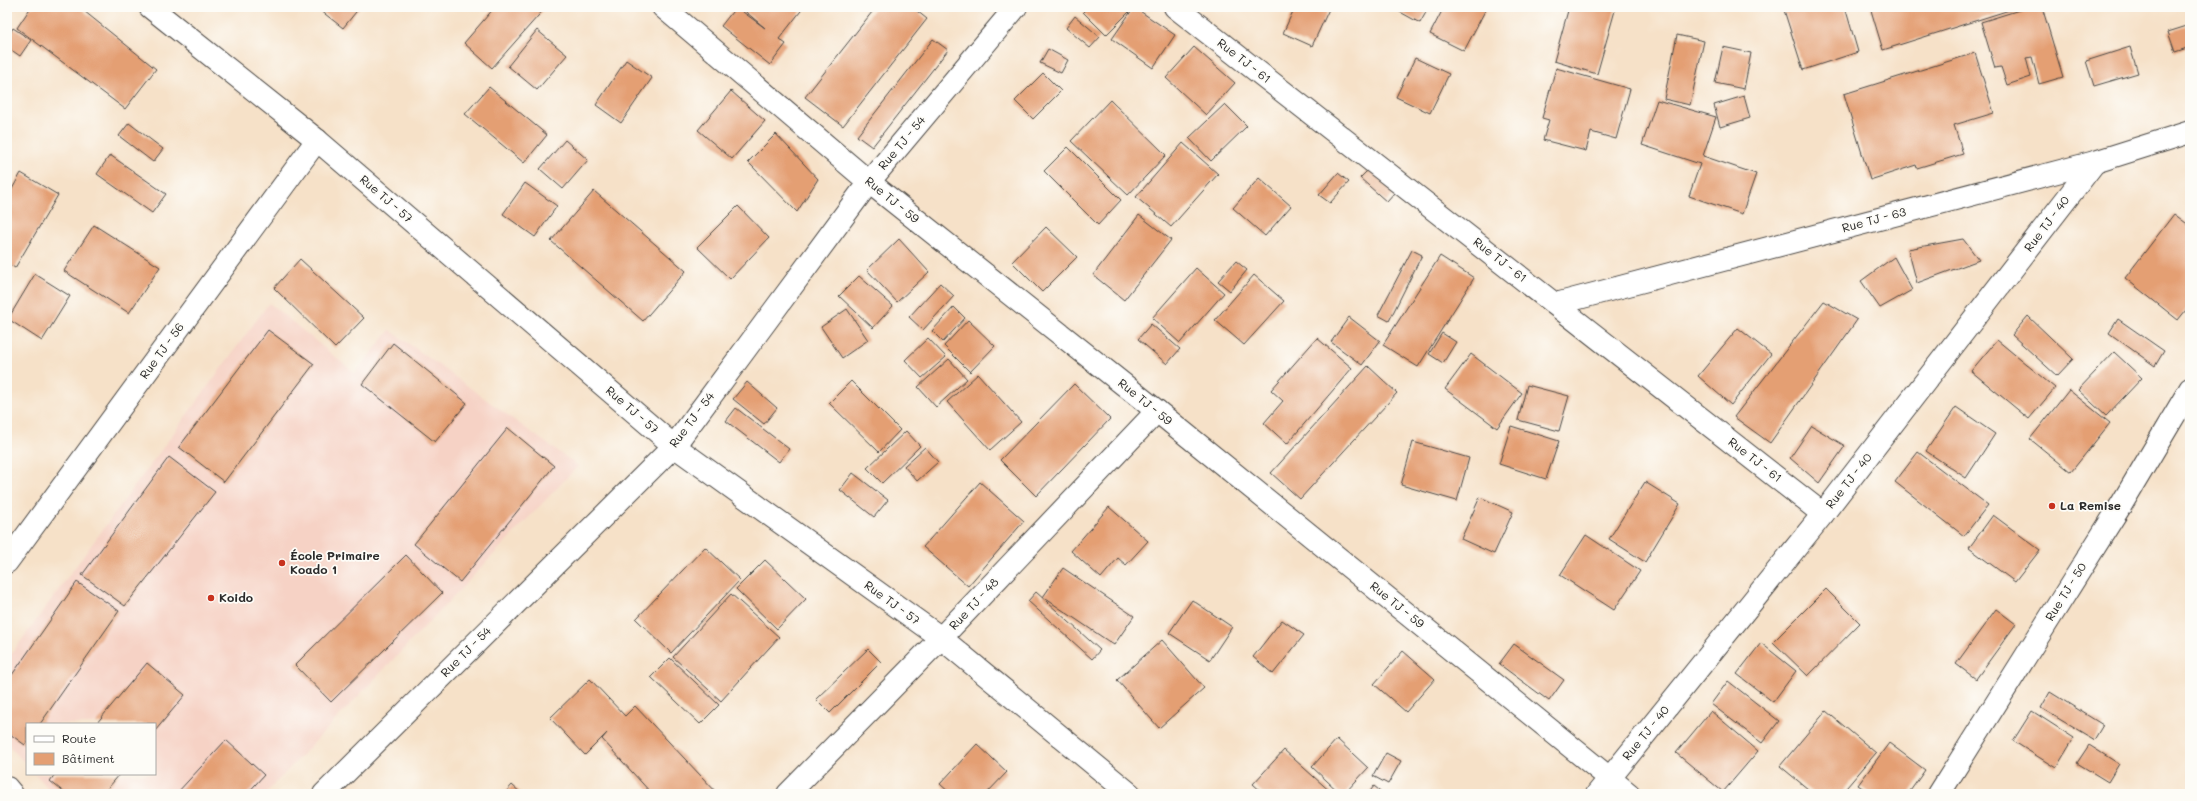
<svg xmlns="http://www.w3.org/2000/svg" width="2197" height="801" font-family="Mali,sans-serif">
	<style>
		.built { fill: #f6d2c5 }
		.building { fill: #e49f73 }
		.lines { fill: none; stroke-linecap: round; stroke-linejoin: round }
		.minor-casing { stroke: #494643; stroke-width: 24 }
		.minor { stroke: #fff; stroke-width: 22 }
		.poi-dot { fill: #c8321e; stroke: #fdfcf7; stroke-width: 1.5 }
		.labels { text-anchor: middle; stroke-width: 3.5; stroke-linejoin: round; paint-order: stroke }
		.street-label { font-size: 12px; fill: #2b2b2b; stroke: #fdfcf7 }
		.poi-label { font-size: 12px; font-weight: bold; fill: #2b2b2b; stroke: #fdfcf7; text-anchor: start }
	</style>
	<rect width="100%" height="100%" fill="#fdfcf7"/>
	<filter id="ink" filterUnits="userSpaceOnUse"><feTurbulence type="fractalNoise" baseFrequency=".025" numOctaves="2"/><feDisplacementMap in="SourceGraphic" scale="8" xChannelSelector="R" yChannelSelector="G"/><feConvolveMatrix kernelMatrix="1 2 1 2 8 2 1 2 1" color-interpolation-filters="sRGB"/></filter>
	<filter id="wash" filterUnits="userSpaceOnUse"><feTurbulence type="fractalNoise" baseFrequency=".012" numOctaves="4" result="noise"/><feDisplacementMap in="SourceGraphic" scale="16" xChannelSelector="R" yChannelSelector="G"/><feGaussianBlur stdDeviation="0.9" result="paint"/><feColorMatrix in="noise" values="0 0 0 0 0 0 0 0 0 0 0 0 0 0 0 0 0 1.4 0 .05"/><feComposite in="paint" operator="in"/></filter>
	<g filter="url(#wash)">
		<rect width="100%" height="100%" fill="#f6e1c8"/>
		<path class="built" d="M269 303 355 373 390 330 578 466 265 794H54L35 774H155V724H27V765L7 744V660Z"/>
		<g id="blocks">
			<g class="building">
				<path d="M31 7H79L156 69 125 109 17 28Z"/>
				<path d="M316 7H360L343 28Z"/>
				<path d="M495 7H546L492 68 464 43Z"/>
				<path d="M736 7 765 28 740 7H804L779 39 786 44 770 65 721 26Z"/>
				<path d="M876 7H912L927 19 843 126 805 97Z"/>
				<path d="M1088 7H1125L1129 12 1106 35 1083 12Z"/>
				<path d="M1134 7 1175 35 1153 68 1112 39Z"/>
				<path d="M1295 7H1330L1312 46 1283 33Z"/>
				<path d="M1391 7H1429L1420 23Z"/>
				<path d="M1444 7H1487L1464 51 1430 34Z"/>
				<path d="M1569 7H1616L1597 74 1554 61Z"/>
				<path d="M1783 7H1845L1858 52 1803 70Z"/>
				<path d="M1870 7H2019L1883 50Z"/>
				<path d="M2029 7H2042L2063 77 2039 84 2032 57 2026 58 2031 77 2007 85 2001 67 1995 68 1981 22Z"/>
				<path d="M1075 16 1100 37 1090 48 1066 28Z"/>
				<path d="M2190 25V47L2175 52 2168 32Z"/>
				<path d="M13 28 31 40 20 56 7 47V38Z"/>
				<path d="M537 30 567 55 537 90 508 66Z"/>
				<path d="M1677 35 1704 41 1690 105 1664 99Z"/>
				<path d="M933 39 948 50 872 147 857 136Z"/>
				<path d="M1194 47 1235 83 1206 115 1166 78Z"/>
				<path d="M1723 47 1751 53 1744 89 1715 83Z"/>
				<path d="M2130 47 2138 73 2094 86 2086 61Z"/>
				<path d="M1048 49 1068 60 1061 73 1040 63Z"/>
				<path d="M1975 53 1994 113 1954 125 1963 154 1917 168 1916 165 1870 180 1844 94Z"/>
				<path d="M1415 58 1449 74 1430 113 1396 97Z"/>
				<path d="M626 60 652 78 621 123 596 105Z"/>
				<path d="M1556 68 1630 89 1616 139 1591 132 1586 151 1543 140 1549 120 1542 118Z"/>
				<path d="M1043 73 1061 91 1033 119 1015 101Z"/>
				<path d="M489 87 547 135 524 163 465 114Z"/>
				<path d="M731 91 765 121 732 159 698 130Z"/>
				<path d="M1744 96 1750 118 1720 127 1714 105Z"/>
				<path d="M1110 100 1166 155 1128 195 1071 141Z"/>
				<path d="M1657 100 1716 117 1703 156 1756 174 1742 214 1689 196 1700 164 1642 145Z"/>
				<path d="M1225 104 1247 126 1211 161 1189 138Z"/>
				<path d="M129 123 163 149 153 162 119 136Z"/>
				<path d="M776 134 818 179 797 212 748 162Z"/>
				<path d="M565 140 588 160 563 189 540 169Z"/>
				<path d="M1183 143 1218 174 1171 227 1136 197Z"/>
				<path d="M1068 147 1121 200 1098 225 1044 171Z"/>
				<path d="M110 155 166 194 152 213 97 174Z"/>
				<path d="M1369 169 1395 193 1387 202 1360 178Z"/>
				<path d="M21 173 58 195 15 268 7 263V198Z"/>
				<path d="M1338 173 1349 182 1330 203 1319 195Z"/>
				<path d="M1259 178 1291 206 1265 236 1233 208Z"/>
				<path d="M525 183 557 206 535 237 503 214Z"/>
				<path d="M594 191 686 271 643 321 551 241Z"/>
				<path d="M738 206 769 238 730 279 697 247Z"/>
				<path d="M2174 214 2190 226V305L2178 320 2125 278Z"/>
				<path d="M1139 215 1171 240 1124 300 1093 275Z"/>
				<path d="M94 225 160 267 129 313 64 271Z"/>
				<path d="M1046 227 1077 257 1042 292 1012 262Z"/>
				<path d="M899 239 929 272 897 302 867 270Z"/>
				<path d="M1963 239 1979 260 1917 283 1908 249Z"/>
				<path d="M1412 250 1422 255 1389 321 1378 315Z"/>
				<path d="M1440 256 1474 278 1418 367 1383 345Z"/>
				<path d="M1894 257 1912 290 1880 308 1861 281Z"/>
				<path d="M300 259 364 318 335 348 274 288Z"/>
				<path d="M1236 261 1247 270 1230 291 1218 281Z"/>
				<path d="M1196 268 1224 293 1180 343 1152 318Z"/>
				<path d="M35 274 70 296 42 341 8 319Z"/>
				<path d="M1254 275 1284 301 1244 345 1215 320Z"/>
				<path d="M859 276 893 306 873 328 839 296Z"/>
				<path d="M940 283 954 296 923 330 909 317Z"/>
				<path d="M1824 301 1857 320 1770 443 1734 417Z"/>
				<path d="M954 307 965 318 943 342 932 331Z"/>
				<path d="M847 309 868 340 842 358 821 327Z"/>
				<path d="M2028 316 2073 359 2057 376 2012 335Z"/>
				<path d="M1349 317 1380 341 1362 365 1331 342Z"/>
				<path d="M2118 319 2164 351 2155 366 2109 333Z"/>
				<path d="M968 320 995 346 970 372 944 346Z"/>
				<path d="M1151 324 1180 349 1167 364 1138 339Z"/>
				<path d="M1738 328 1771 354 1731 405 1698 376Z"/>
				<path d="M268 330 314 364 224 482 179 447Z"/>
				<path d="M1442 333 1456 342 1443 363 1429 354Z"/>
				<path d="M928 338 946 357 922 378 905 360Z"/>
				<path d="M1317 338 1352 368 1287 444 1264 423 1283 401 1271 390Z"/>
				<path d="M1997 340 2055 388 2029 419 1971 371Z"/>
				<path d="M393 343 467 403 435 442 362 384Z"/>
				<path d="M2114 352 2142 378 2106 416 2078 390Z"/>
				<path d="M1471 354 1522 393 1497 428 1445 389Z"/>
				<path d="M949 359 967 379 936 407 918 387Z"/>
				<path d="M1368 366 1397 393 1300 499 1271 473Z"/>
				<path d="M978 374 1021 422 990 450 947 402Z"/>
				<path d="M851 381 900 430 879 452 829 403Z"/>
				<path d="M747 382 777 408 764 424 733 399Z"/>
				<path d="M1074 384 1110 419 1036 496 1000 460Z"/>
				<path d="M1527 385 1569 396 1559 431 1518 420Z"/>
				<path d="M2069 390 2110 423 2071 472 2030 439Z"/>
				<path d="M1956 407 1995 434 1966 478 1926 451Z"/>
				<path d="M736 408 789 449 779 462 726 421Z"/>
				<path d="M1511 426 1559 441 1546 479 1499 464Z"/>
				<path d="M1812 426 1845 446 1819 483 1790 458Z"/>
				<path d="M508 428 554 466 460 582 414 544Z"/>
				<path d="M906 431 920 446 882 483 867 468Z"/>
				<path d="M1413 442 1469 458 1457 501 1401 485Z"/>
				<path d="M925 447 938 462 917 481 904 466Z"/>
				<path d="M1918 452 1988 505 1964 536 1895 482Z"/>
				<path d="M169 457 215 492 125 606 82 575Z"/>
				<path d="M853 473 888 500 874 517 840 490Z"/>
				<path d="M980 482 1024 521 968 586 923 547Z"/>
				<path d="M1645 482 1680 504 1645 562 1609 539Z"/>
				<path d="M1480 497 1513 512 1494 554 1461 539Z"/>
				<path d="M1109 507 1148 541 1126 565 1118 558 1101 578 1071 551Z"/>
				<path d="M1993 515 2040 550 2015 582 1969 548Z"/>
				<path d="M1586 535 1640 571 1614 610 1560 575Z"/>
				<path d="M705 547 740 580 671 653 636 619Z"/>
				<path d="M406 555 442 593 331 702 295 665Z"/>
				<path d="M765 560 806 599 777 629 736 589Z"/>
				<path d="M1063 568 1134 616 1114 645 1043 597Z"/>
				<path d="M77 582 119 611 40 724H27V742L25 745 7 732V682Z"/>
				<path d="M1826 589 1860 623 1808 676 1773 642Z"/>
				<path d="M1036 592 1100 650 1092 659 1028 601Z"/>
				<path d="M731 594 779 637 721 701 673 657Z"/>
				<path d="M1192 600 1232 627 1210 660 1169 633Z"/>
				<path d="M1996 609 2016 624 1976 679 1956 664Z"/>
				<path d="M1282 620 1304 635 1273 674 1253 657Z"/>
				<path d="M1162 640 1204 688 1159 728 1117 680Z"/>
				<path d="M1761 643 1796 671 1773 702 1737 674Z"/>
				<path d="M1514 644 1564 680 1549 701 1499 664Z"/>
				<path d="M868 649 881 662 830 713 816 699Z"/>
				<path d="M1403 651 1435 679 1406 712 1374 684Z"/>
				<path d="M670 658 719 705 700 724 651 677Z"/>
				<path d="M147 663 185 695 155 731V724H96Z"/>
				<path d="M590 679 625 716 635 706 718 794H652L602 739 607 733 585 755 550 718Z"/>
				<path d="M1728 681 1779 721 1762 743 1711 704Z"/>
				<path d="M2050 692 2103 725 2094 740 2041 708Z"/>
				<path d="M1711 711 1758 751 1723 792 1676 753Z"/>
				<path d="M1826 711 1876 753 1841 794H1814L1780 766Z"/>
				<path d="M2032 711 2074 738 2056 768 2013 741Z"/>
				<path d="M1337 739 1368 768 1344 794H1341L1312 767Z"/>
				<path d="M226 740 264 775 247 794H176Z"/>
				<path d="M1889 743 1925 770 1908 794H1871L1858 785Z"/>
				<path d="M977 744 1007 772 986 794H951L940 784Z"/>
				<path d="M2089 745 2119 764 2108 782 2077 763Z"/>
				<path d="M1284 750 1333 794H1264L1253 784Z"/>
				<path d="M1386 753 1401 761 1388 784 1373 776Z"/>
				<path d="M55 774H120L103 794H66L50 781Z"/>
				<path d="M512 785 522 794H504Z"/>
				<path d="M1374 786 1384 794H1368Z"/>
			</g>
		</g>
	</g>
	<g filter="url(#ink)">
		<use href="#blocks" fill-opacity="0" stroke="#494643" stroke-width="1"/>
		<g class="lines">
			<g class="minor-casing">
				<g id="minor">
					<path d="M150 7 317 140 674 446 941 638 1130 794"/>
					<path d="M663 7 869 182 1157 411 1629 794"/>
					<path d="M1175 7 1823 514"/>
					<path d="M1556 304 2095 162 2190 132"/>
					<path d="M7 562 317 140"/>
					<path d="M7 788 12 794"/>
					<path d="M324 794 674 446 869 182 1016 7"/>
					<path d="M788 794 941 638 1157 411"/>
					<path d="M1597 794 1823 514 2095 162"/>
					<path d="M1939 794 2121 505 2190 389"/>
				</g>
			</g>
			<use href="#minor" class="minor"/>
		</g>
	</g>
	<g class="poi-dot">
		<circle cx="2052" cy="506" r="4"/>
		<circle cx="282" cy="563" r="4"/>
		<circle cx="211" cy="598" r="4"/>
	</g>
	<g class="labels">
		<g class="street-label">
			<text transform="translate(1244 61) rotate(38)" y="4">Rue TJ - 61</text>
			<text transform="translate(902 143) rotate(-50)" y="4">Rue TJ - 54</text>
			<text transform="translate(386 199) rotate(41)" y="4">Rue TJ - 57</text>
			<text transform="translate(892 200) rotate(39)" y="4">Rue TJ - 59</text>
			<text transform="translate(1874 220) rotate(-15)" y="4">Rue TJ - 63</text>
			<text transform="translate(2047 224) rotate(-53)" y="4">Rue TJ - 40</text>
			<text transform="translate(1500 260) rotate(38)" y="4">Rue TJ - 61</text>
			<text transform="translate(162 351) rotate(-54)" y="4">Rue TJ - 56</text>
			<text transform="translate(1145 402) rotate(39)" y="4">Rue TJ - 59</text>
			<text transform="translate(632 410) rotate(41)" y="4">Rue TJ - 57</text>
			<text transform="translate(692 420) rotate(-53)" y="4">Rue TJ - 54</text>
			<text transform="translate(1755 460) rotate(38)" y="4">Rue TJ - 61</text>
			<text transform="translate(1849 481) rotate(-52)" y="4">Rue TJ - 40</text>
			<text transform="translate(2066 592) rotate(-58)" y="4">Rue TJ - 50</text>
			<text transform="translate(892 603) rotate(36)" y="4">Rue TJ - 57</text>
			<text transform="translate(974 604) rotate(-47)" y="4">Rue TJ - 48</text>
			<text transform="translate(1397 605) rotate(39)" y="4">Rue TJ - 59</text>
			<text transform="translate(466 652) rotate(-45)" y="4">Rue TJ - 54</text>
			<text transform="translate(1646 733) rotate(-51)" y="4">Rue TJ - 40</text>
		</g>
		<g class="poi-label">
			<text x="2060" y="510">La Remise</text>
			<text x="290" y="560">École Primaire<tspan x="290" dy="14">Koado 1</tspan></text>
			<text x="219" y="602">Koido</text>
		</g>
	</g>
	<rect width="2197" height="801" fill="none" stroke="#fdfcf7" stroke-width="24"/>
	<rect x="26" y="723" width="130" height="52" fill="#fdfcf7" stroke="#a9a8a5"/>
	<rect x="34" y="736" width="20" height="6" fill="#ffffff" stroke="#a9a8a5"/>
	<text x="62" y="743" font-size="12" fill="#2b2b2b">Route</text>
	<rect x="34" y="753" width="20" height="12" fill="#e49f73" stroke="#a9a8a5"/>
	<text x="62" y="763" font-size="12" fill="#2b2b2b">Bâtiment</text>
</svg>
